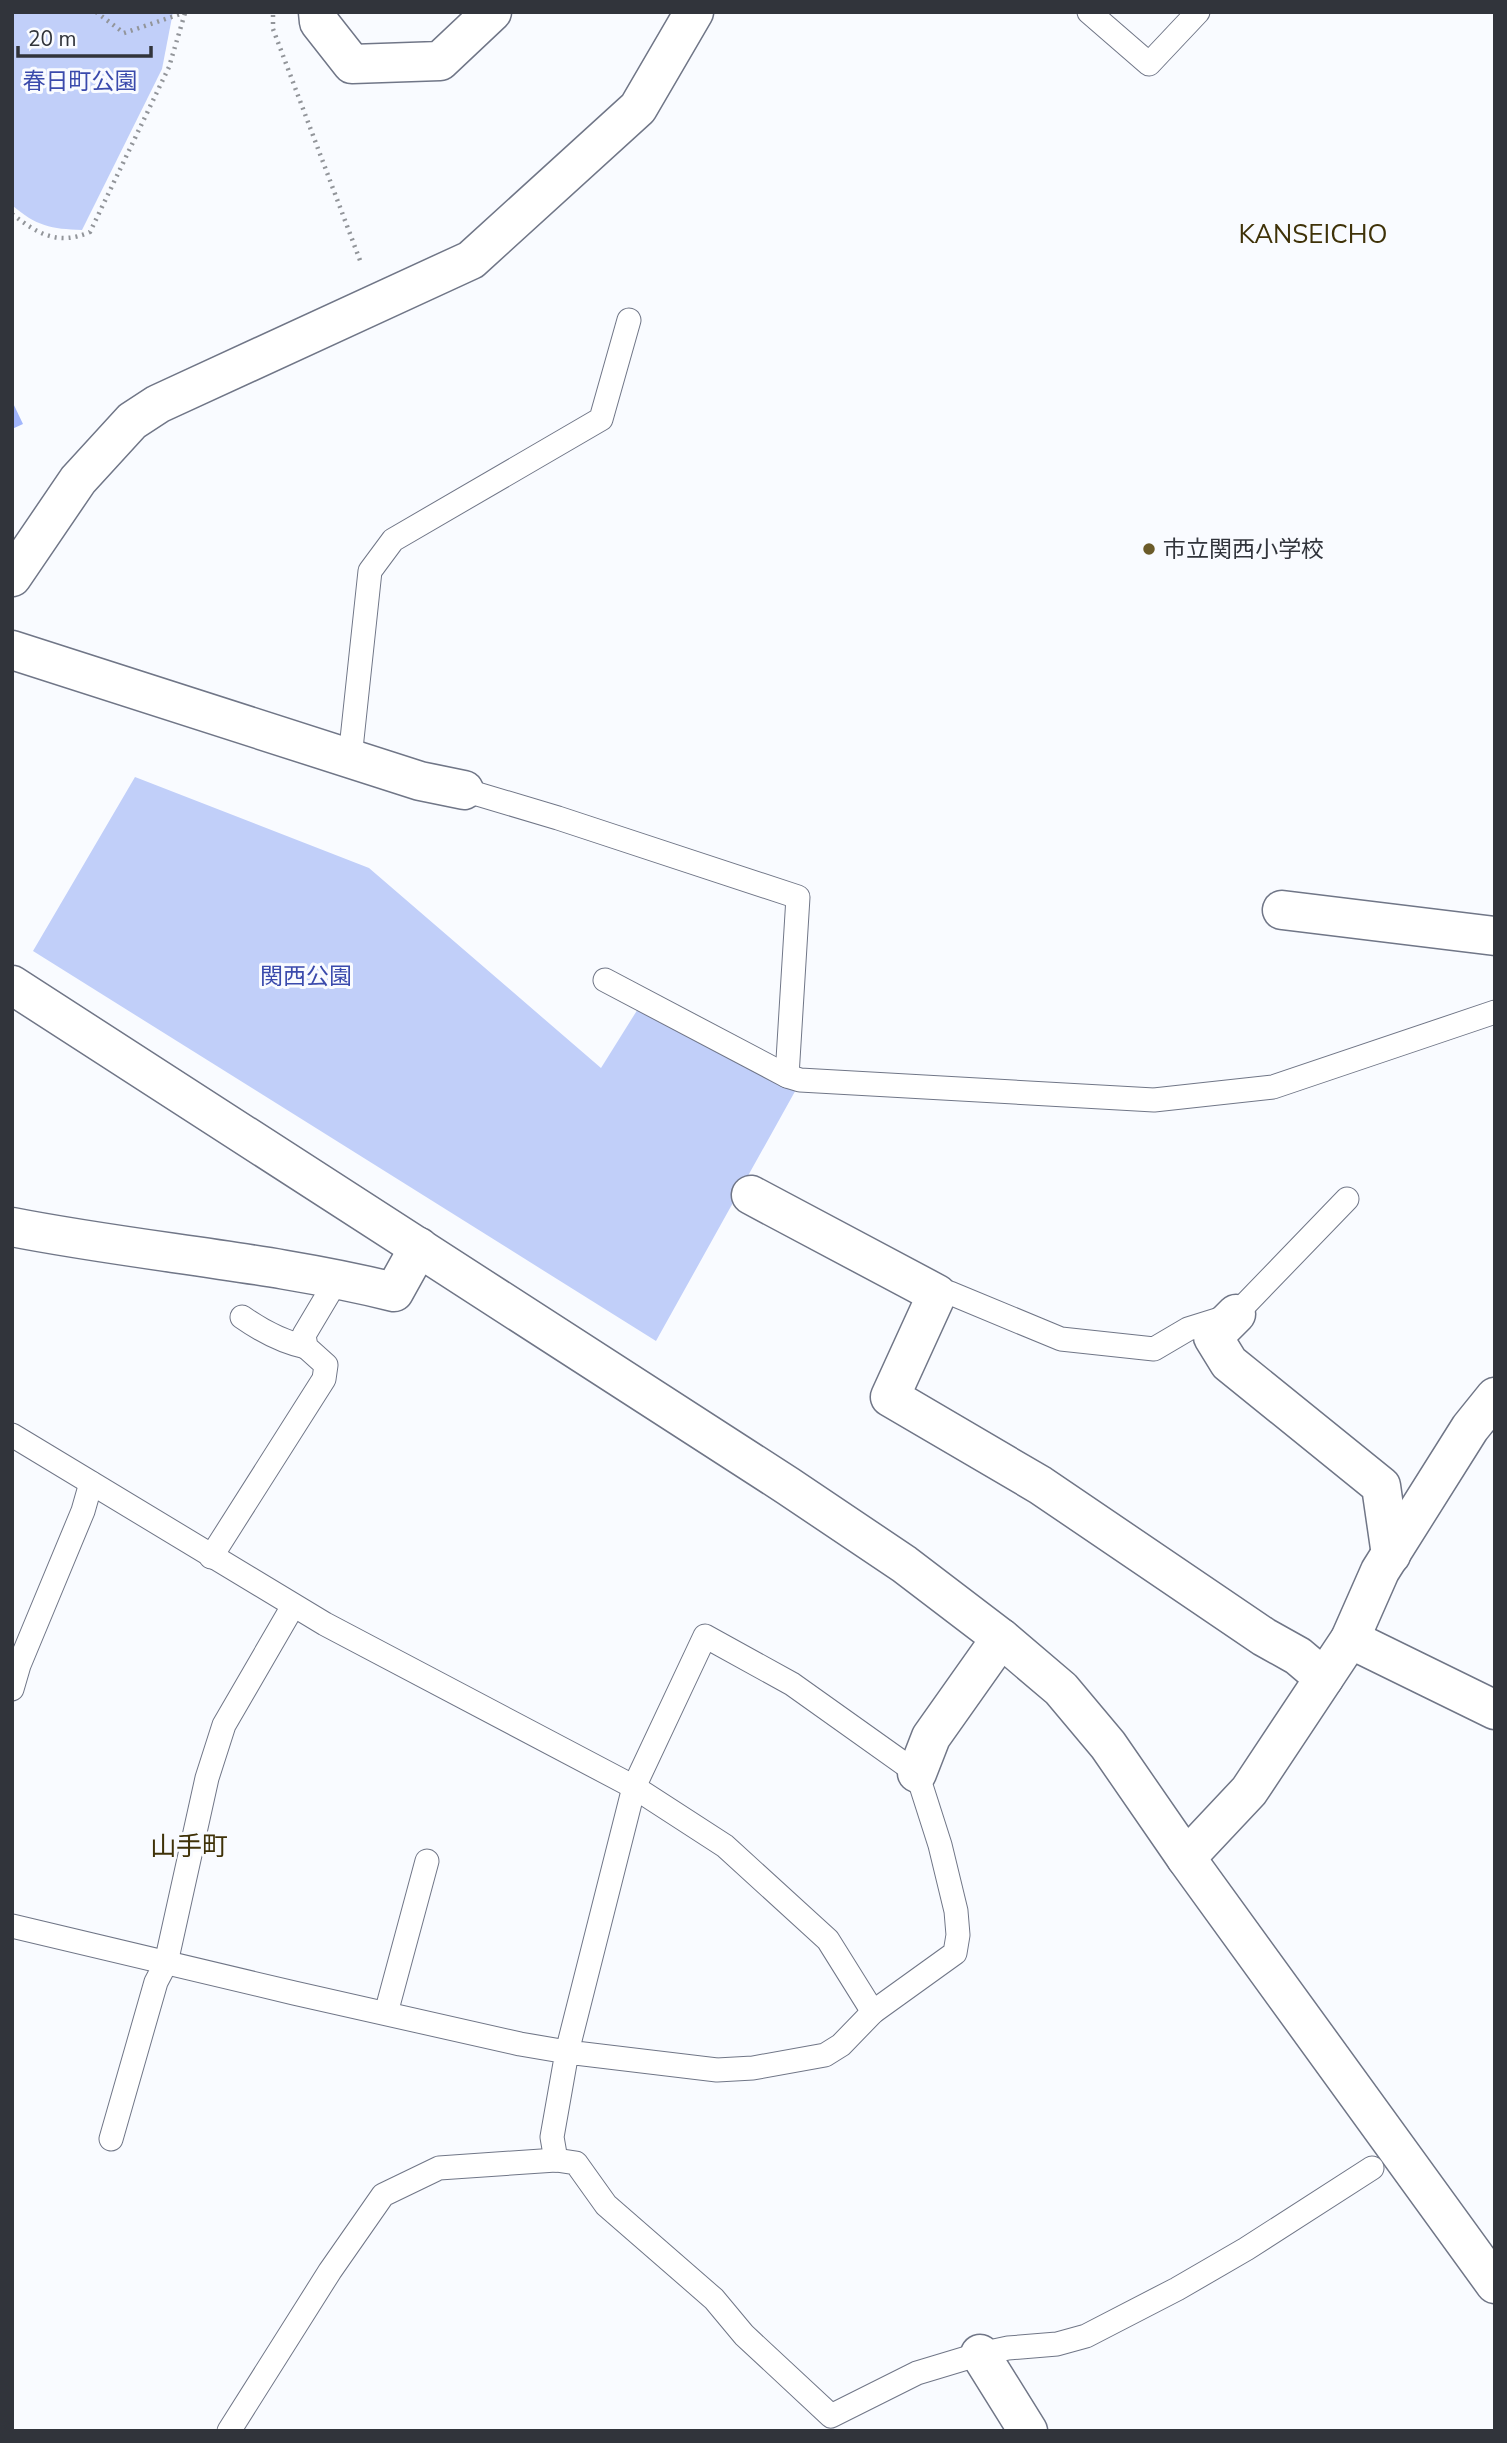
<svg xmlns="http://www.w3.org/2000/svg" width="1507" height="2443" font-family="'Nunito Sans','Noto Sans JP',sans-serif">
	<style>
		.green { fill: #c1cff9 }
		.building { fill: #a2b6fc }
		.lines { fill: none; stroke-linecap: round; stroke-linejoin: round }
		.service-casing { stroke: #707687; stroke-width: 25 }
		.minor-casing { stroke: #707687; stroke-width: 41 }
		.tertiary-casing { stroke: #707687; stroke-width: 41 }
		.path { stroke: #92959a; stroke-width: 4.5; stroke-dasharray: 2 5; stroke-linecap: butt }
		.service { stroke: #fff; stroke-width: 23 }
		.minor { stroke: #fff; stroke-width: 38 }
		.tertiary { stroke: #fff; stroke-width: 38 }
		.poi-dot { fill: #6b5b29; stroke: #f9fbff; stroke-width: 2.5 }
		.labels { text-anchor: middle; stroke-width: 6; stroke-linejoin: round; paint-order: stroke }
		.park-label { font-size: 23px; fill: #3a4aac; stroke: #f9fbff }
		.poi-label { font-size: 23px; fill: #31343b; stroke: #f9fbff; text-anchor: start }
		.quarter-label { font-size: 26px; fill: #3f3208; stroke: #f9fbff }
	</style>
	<rect width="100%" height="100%" fill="#f9fbff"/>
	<g class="green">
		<path d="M12 12H173L162 69 82 230C51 229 36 226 12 205Z"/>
		<path d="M135 777 369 868 601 1068 641 1004 798 1086 656 1341 33 951Z"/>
	</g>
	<path class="building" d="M12 401 23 424 12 429Z"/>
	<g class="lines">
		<g class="service-casing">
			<g id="service">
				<path d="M1089 12 1149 64 1198 12"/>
				<path d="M350 758 370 571 393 540 601 419 629 320"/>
				<path d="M464 790 558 818 798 897 787 1076 800 1080 1154 1100 1273 1087 1495 1012"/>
				<path d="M605 980 787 1076"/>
				<path d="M937 1294 950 1293 1061 1339 1154 1349 1188 1329 1236 1314 1347 1199"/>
				<path d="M242 1317C262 1331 282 1342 306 1347"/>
				<path d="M12 1435 325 1624 634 1787 725 1846 828 1940 873 2012"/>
				<path d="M211 1557 324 1379 326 1365 306 1347 304 1335 329 1293 334 1277"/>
				<path d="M12 1689 19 1665 83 1511 91 1483"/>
				<path d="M12 1926 294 1993 520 2044 567 2052 717 2070 753 2068 825 2055 841 2045 873 2012 955 1953 958 1935 956 1911 940 1845 917 1773 792 1684 705 1636 634 1787 567 2052 552 2137 556 2160"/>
				<path d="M386 2013 427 1861"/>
				<path d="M111 2139 156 1982 166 1963 207 1778 224 1725 293 1606"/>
				<path d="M229 2431 330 2271 383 2195 439 2168 556 2160 576 2163 606 2205 714 2299 744 2335 831 2416 917 2373 980 2354 1008 2348 1057 2344 1086 2336 1177 2289 1246 2249 1372 2168"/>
			</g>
		</g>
		<g class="minor-casing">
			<g id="minor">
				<path d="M318 12 319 22 352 64 440 61 492 12"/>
				<path d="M12 577 78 480 132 421 158 404 471 260 638 108 694 12"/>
				<path d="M12 650 420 781 464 790"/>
				<path d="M1282 910 1495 936"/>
				<path d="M751 1195 937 1294 890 1397 1040 1485 1264 1637 1298 1656 1324 1678"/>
				<path d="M12 1227C139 1252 269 1261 394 1292L419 1247"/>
				<path d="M1236 1314 1213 1337 1229 1363 1381 1486 1391 1555"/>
				<path d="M1350 1639 1495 1710"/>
				<path d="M917 1773 931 1737 1001 1638"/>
				<path d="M1186 1858 1249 1791 1350 1639 1380 1571 1470 1428 1495 1397"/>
				<path d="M980 2354 1028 2431"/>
			</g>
		</g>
		<g class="tertiary-casing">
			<path id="tertiary" d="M12 985 788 1486 904 1564 1001 1638 1061 1689 1108 1745 1186 1858 1495 2284"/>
		</g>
		<g class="path">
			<path d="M96 12 124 33 186 12"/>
			<path d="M273 15V29L361 263"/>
			<path d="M12 214C38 234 58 246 90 232L169 67 185 13"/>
		</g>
		<use href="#service" class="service"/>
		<use href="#minor" class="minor"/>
		<use href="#tertiary" class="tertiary"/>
	</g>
	<circle class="poi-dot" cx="1149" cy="549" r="7"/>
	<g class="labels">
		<g class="park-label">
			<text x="80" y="89">春日町公園</text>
			<text x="306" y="984">関西公園</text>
		</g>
		<g class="poi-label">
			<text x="1163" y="557">市立関西小学校</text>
		</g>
		<g class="quarter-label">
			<text x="1313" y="243">KANSEICHO</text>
			<text x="189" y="1855">山手町</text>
		</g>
	</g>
	<rect width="1507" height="2443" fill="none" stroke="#31343b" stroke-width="28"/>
	<path d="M18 46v10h133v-10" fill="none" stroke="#31343b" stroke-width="3.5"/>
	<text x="28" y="46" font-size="21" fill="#31343b" stroke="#f9fbff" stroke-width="5" paint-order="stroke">20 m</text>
</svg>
